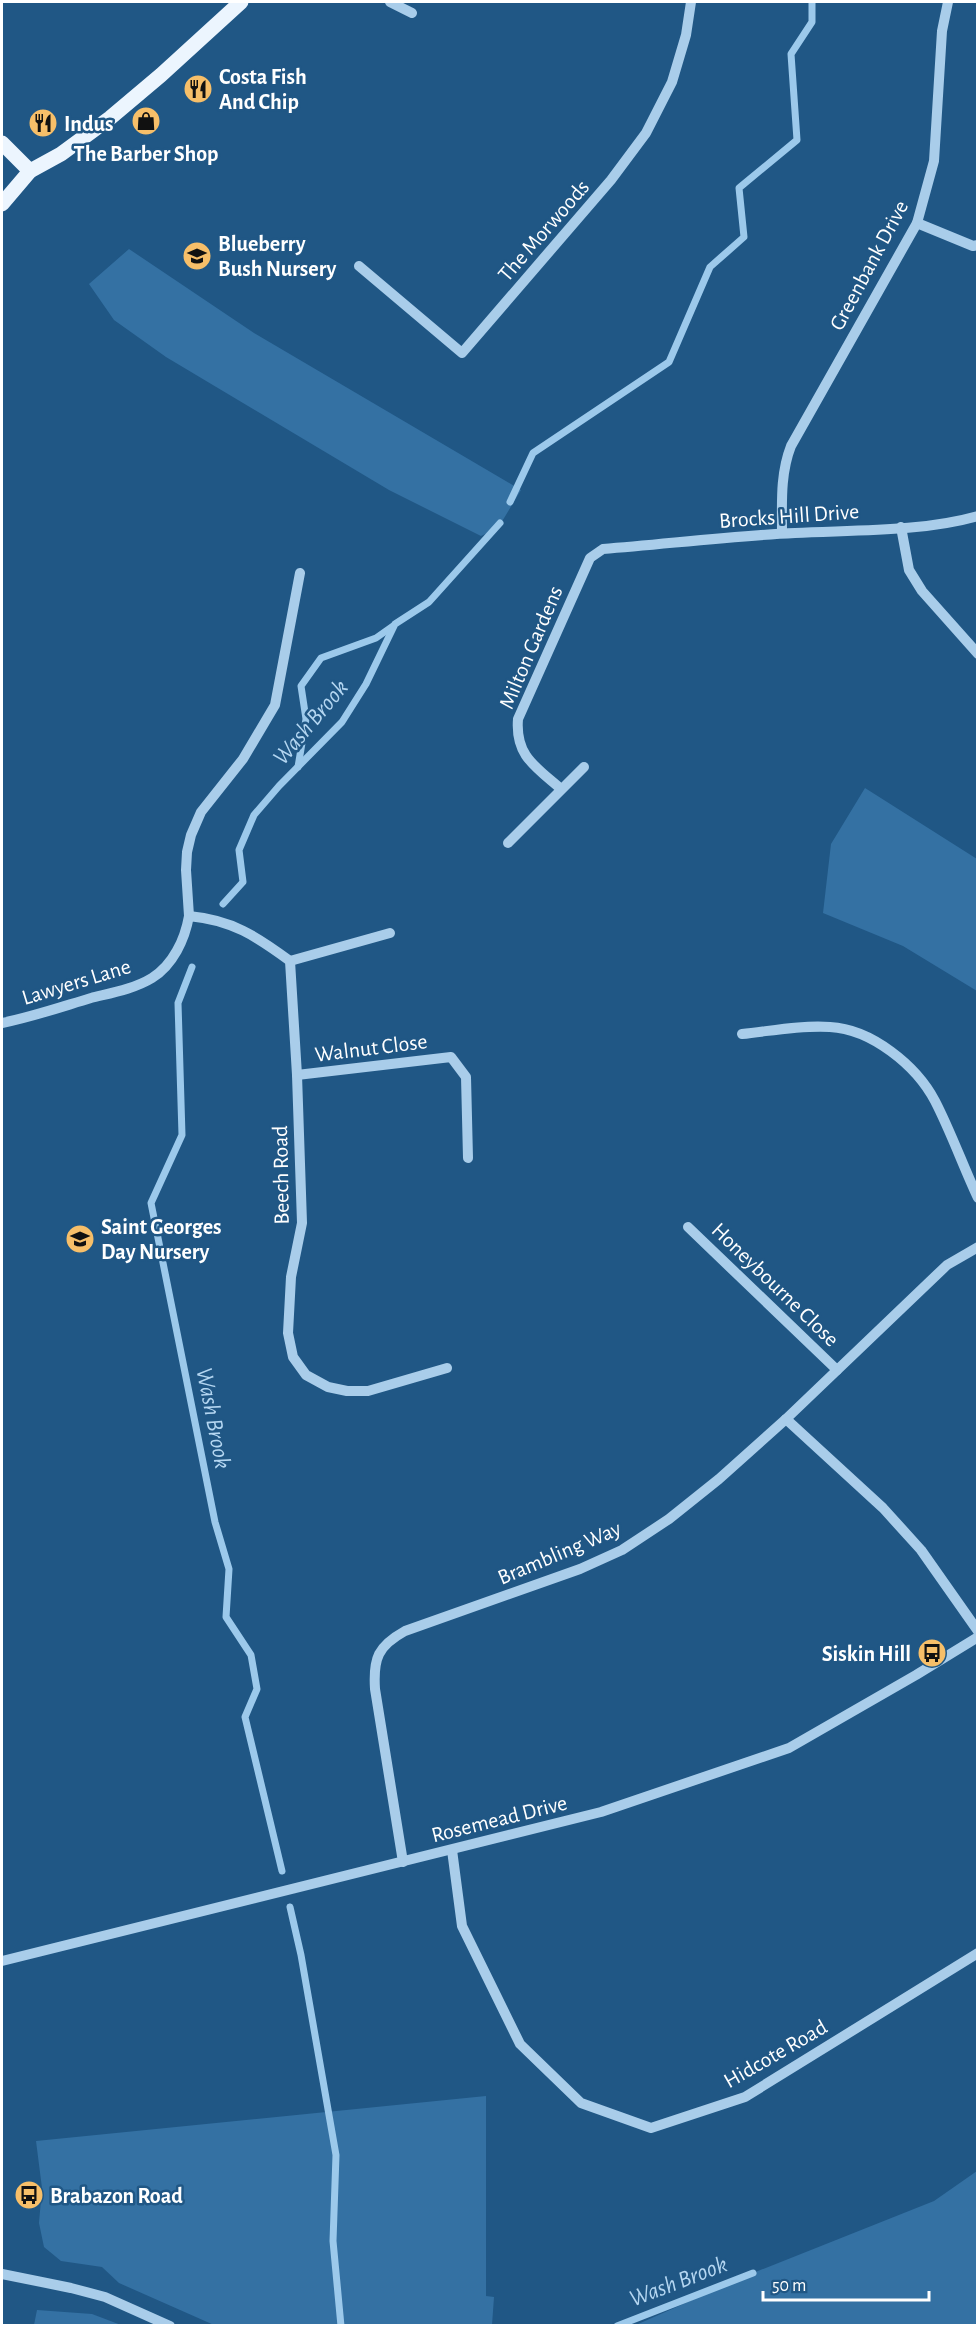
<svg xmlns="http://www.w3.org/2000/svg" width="979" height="2327" font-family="'Alegreya Sans',sans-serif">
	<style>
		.green { fill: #3471a3 }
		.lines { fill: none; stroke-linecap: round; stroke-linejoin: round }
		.stream { stroke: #9cc9eb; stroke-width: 7 }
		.minor { stroke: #a9cdea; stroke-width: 10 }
		.major { stroke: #ecf5fe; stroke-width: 15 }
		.labels { text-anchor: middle; stroke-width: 5; stroke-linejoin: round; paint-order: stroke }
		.poi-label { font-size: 22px; font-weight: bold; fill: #fff; stroke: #205785; text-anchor: start }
		.street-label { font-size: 22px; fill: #fff; stroke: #205785 }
		.water-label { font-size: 24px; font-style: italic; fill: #b4d6f1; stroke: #205785 }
	</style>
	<rect width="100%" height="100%" fill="#205785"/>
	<g class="green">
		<path d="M129 249 254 333 521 490 498 528 481 536 389 490 166 357 114 320 89 284Z"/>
		<path d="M865 788 977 859V991L903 946 823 913 831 844Z"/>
		<path d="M486 2096V2296L494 2297 492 2325H214L119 2283 102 2267 61 2261 44 2247 39 2223 42 2188 36 2141Z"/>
		<path d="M977 2171V2325H636L753 2273 934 2201Z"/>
		<path d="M37 2310 92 2314 121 2325H34Z"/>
	</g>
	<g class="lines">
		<g class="stream">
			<path d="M510 502 533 453 669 362 710 267 744 237 739 188 797 140 791 54 812 22V2"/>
			<path d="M298 767 306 719 301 686 321 658 376 638 393 626"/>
			<path d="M223 904 243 882 239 850 254 815 279 786 342 722 366 684 395 624 429 602 500 523"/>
			<path d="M192 967 178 1003 182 1135 151 1203 215 1522 229 1569 226 1617 251 1655 257 1689 245 1717 282 1871"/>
			<path d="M290 1907 301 1955 336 2155 333 2241 341 2326"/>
			<path d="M617 2326 753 2273"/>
		</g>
		<g class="minor">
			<path d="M390 2 412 13"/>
			<path d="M917 223 973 246 978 245"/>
			<path d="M359 266 462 353 611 180 646 133 672 82 686 35 691 2"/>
			<path d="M901 527 909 570 922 591 978 654"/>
			<path d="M782 533C782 504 780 474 791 446L917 223 934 161 942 31 948 2"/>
			<path d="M561 789C536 767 515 756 518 719L590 558 603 549C667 544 731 536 795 533 854 530 921 532 978 516"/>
			<path d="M508 843 584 767"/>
			<path d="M189 916 186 870 187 852 191 835 201 812 243 759 275 705 300 573"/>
			<path d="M290 961 390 933"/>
			<path d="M2 1023C32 1017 61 1007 91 998 111 993 134 989 152 978 173 965 185 939 189 916 232 920 256 936 290 961L297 1075 302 1223 291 1277 288 1333 293 1357 306 1375 328 1387 347 1391H368L447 1368"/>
			<path d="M742 1034C771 1031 801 1025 830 1027 871 1029 916 1065 935 1101 951 1132 963 1166 978 1198"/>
			<path d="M297 1075 451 1057 466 1077 468 1158"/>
			<path d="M688 1227 837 1370"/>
			<path d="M786 1419 883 1508 921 1550 978 1631"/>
			<path d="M452 1850 462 1926 520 2044 581 2103 651 2128 745 2097 978 1953"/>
			<path d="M403 1862 375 1689C373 1658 378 1646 405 1631L580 1569 622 1550 669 1519 719 1479 786 1419 947 1265 978 1247"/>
			<path d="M2 1961 601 1812 789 1748 916 1675 978 1637"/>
			<path d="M2 2274 71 2288 105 2297 170 2326"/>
		</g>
		<g class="major">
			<path d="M2 143 30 171"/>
			<path d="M2 204 30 171 61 154 110 118 161 75 241 2"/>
		</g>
	</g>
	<defs>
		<g id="restaurant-disc" transform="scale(1.5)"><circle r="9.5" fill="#f7bf69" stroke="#205785"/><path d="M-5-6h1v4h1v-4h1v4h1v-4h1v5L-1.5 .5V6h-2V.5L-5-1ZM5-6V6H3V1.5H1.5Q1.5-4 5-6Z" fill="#111"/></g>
		<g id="shop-disc" transform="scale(1.5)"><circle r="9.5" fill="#f7bf69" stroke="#205785"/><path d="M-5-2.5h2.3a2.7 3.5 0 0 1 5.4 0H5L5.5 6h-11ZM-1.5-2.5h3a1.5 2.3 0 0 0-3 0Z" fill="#111"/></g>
		<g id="school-disc" transform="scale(1.5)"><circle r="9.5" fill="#f7bf69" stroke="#205785"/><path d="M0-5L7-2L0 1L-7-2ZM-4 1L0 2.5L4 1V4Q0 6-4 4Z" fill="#111"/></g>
		<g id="bus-disc" transform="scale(1.5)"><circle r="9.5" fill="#f7bf69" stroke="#205785"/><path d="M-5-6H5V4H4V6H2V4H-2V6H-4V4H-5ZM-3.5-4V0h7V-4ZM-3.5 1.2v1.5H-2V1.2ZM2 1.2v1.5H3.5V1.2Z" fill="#111"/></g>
	</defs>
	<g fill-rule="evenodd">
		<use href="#restaurant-disc" x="198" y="89"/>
		<use href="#shop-disc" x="146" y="121"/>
		<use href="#restaurant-disc" x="43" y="123"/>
		<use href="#school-disc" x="197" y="256"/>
		<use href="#school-disc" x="80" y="1239"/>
		<use href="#bus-disc" x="932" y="1653"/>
		<use href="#bus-disc" x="29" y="2195"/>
	</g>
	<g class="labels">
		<g class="poi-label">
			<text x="219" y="84">Costa Fish<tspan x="219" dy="25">And Chip</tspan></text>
			<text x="64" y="131">Indus</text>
			<text x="146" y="161" text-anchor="middle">The Barber Shop</text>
			<text x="218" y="251">Blueberry<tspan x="218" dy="25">Bush Nursery</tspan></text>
			<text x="101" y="1234">Saint Georges<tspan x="101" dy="25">Day Nursery</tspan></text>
			<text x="911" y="1661" text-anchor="end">Siskin Hill</text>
			<text x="50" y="2203">Brabazon Road</text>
		</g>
		<g class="street-label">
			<text transform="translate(543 230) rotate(-49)" y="8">The Morwoods</text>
			<text transform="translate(868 265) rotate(-62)" y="8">Greenbank Drive</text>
			<text transform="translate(789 515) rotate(-4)" y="8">Brocks Hill Drive</text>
			<text transform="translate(530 647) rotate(-67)" y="8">Milton Gardens</text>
			<text transform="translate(76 981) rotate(-17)" y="8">Lawyers Lane</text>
			<text transform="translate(371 1047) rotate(-7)" y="8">Walnut Close</text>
			<text transform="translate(280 1175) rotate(-91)" y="8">Beech Road</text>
			<text transform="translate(776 1284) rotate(44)" y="8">Honeybourne Close</text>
			<text transform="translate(559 1552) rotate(-23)" y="8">Brambling Way</text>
			<text transform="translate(499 1818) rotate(-14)" y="8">Rosemead Drive</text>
			<text transform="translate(775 2053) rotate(-30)" y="8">Hidcote Road</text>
		</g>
		<g class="water-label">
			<text transform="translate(310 722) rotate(-50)" y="8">Wash Brook</text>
			<text transform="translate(214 1418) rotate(79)" y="8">Wash Brook</text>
			<text transform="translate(678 2281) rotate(-21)" y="8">Wash Brook</text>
		</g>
	</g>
	<rect width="979" height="2327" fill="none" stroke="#ffffff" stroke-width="6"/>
	<path d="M763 2291v9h166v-9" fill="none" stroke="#ffffff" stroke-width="3"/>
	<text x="772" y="2291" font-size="18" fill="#ffffff" stroke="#205785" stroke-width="4.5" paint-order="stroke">50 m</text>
</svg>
